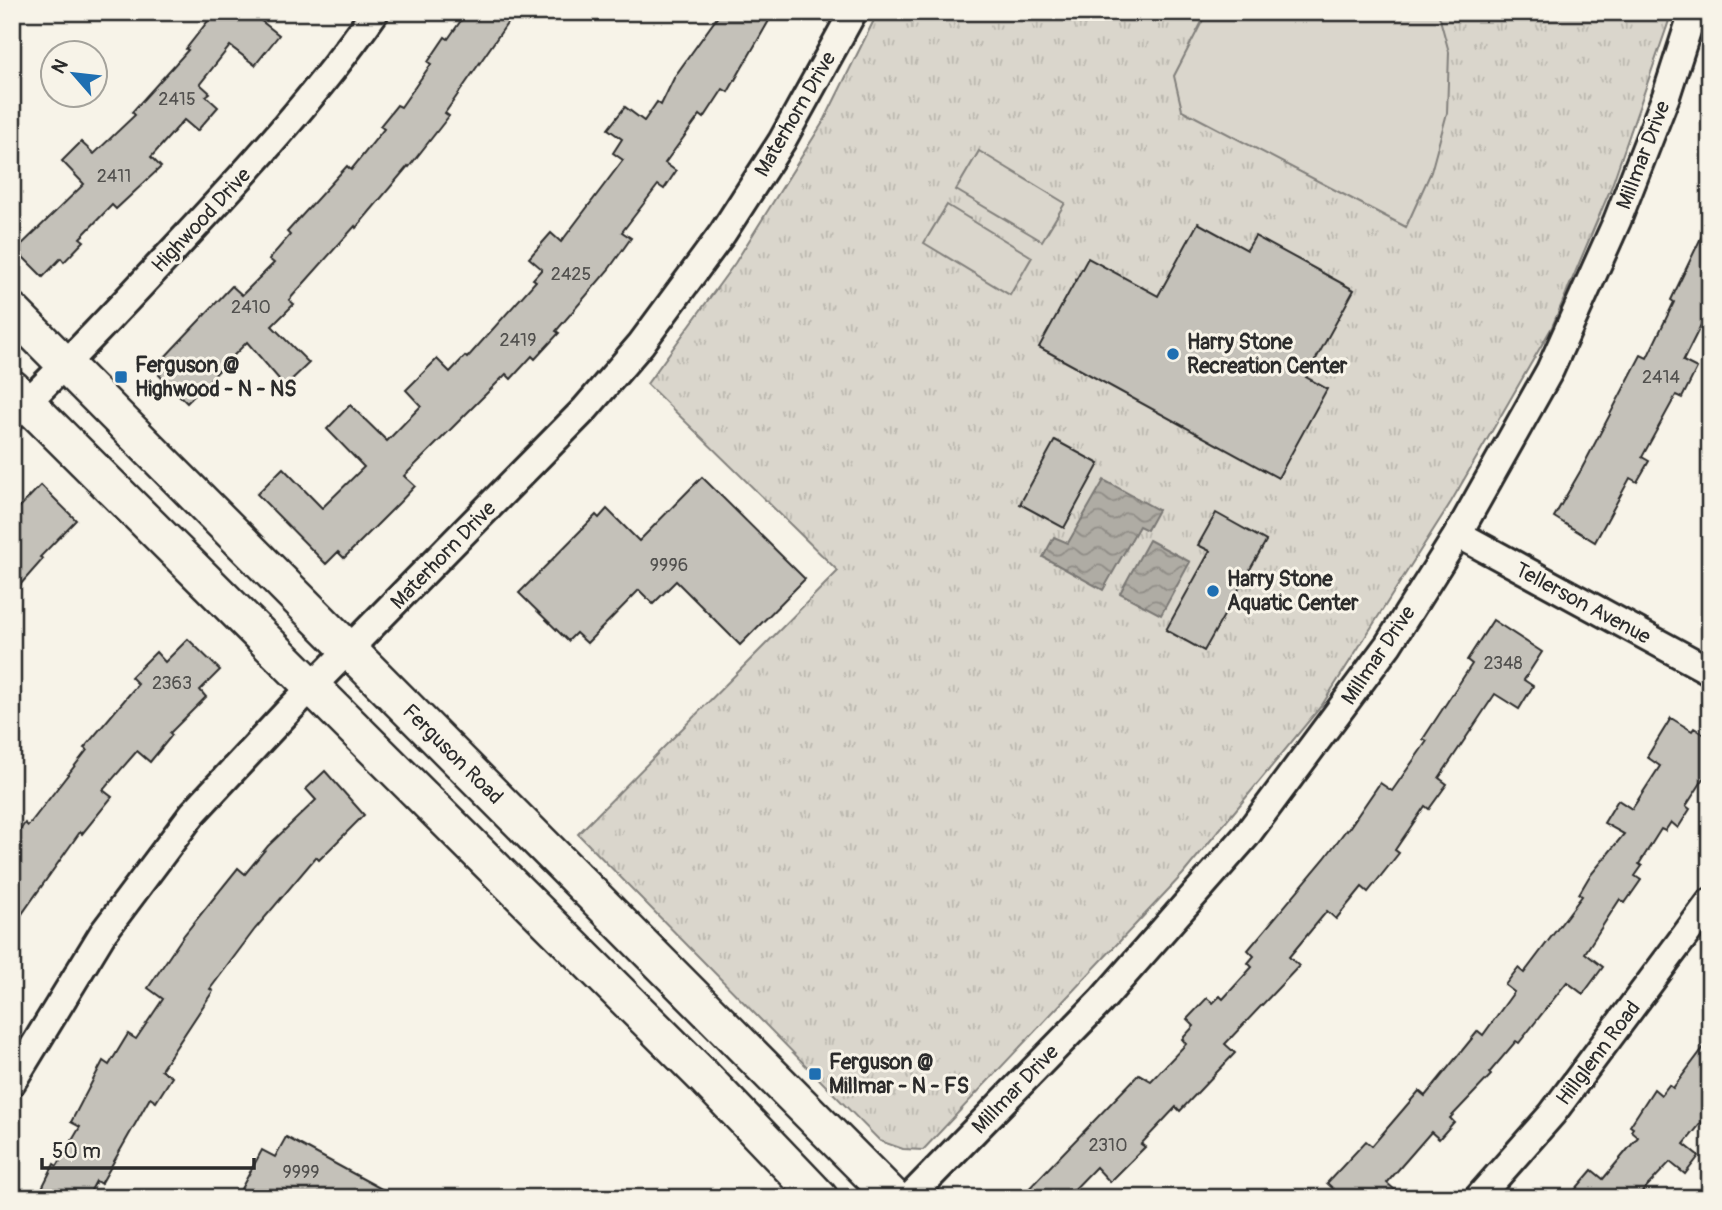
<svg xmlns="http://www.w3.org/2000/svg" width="1722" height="1210" font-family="Pangolin,sans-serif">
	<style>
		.park { fill: url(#park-tufts); stroke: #82807c; stroke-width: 2 }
		.pitch { fill: #dad6cc; stroke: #82807c; stroke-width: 2 }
		.water { fill: url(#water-waves); stroke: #7a7874; stroke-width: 2 }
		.building { fill: #c4c1b9; stroke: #2b2b2b; stroke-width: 2 }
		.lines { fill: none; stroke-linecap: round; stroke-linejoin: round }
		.minor-casing { stroke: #2b2b2b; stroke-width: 32 }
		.major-casing { stroke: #2b2b2b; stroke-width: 40 }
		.minor { stroke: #f7f3e8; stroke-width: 26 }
		.major { stroke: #f7f3e8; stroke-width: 35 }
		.poi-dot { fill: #1f6fb2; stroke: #f7f3e8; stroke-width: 2.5 }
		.labels { text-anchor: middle; stroke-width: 6; stroke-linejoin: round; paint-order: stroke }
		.number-label { font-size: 18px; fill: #51504e }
		.street-label { font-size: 21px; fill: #2b2b2b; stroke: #f7f3e8 }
		.poi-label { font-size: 21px; font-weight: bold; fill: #2b2b2b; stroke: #f7f3e8; text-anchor: start }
	</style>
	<defs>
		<pattern id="park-tufts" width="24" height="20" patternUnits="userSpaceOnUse" patternTransform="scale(1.75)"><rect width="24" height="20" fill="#dad6cc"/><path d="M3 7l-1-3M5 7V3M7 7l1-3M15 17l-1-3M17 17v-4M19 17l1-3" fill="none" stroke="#bbb8af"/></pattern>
		<pattern id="water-waves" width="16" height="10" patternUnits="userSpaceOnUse" patternTransform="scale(1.75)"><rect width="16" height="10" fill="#afaca4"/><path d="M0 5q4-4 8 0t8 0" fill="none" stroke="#8f8c86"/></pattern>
	</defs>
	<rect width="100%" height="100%" fill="#f7f3e8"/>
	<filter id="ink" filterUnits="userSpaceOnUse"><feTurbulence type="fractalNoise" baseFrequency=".0143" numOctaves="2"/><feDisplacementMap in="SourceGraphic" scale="14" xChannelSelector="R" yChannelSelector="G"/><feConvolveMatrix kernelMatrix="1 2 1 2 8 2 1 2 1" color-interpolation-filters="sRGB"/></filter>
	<g filter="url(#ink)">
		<path class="park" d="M878 12H1672L1611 188 1552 327 1451 502 1322 705 1183 874 923 1150 903 1149 880 1141 578 834 838 571 647 384 735 263 825 119Z"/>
		<g class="pitch">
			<path d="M1207 12H1438L1449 52 1447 113 1431 172 1406 227 1182 110 1174 76Z"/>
			<path d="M979 151 1065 203 1042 241 956 190Z"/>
			<path d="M947 205 1032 257 1010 295 924 243Z"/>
		</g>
		<g class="water">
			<path d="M1104 480 1158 510 1147 530 1139 526 1103 590 1043 557 1054 537 1068 543Z"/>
			<path d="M1149 540 1190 562 1161 615 1120 593Z"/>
		</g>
		<g class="building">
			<path d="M215 12H250L279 35 255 65 230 46 200 84 210 93 206 96 218 107 197 131 184 120 151 157 161 167 116 209 112 205 80 238 84 241 64 262 61 258 43 277 16 250 84 184 62 161 81 142 94 154 135 115 132 112 188 50 186 49Z"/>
			<path d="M467 12H515L445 113 449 116 409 167 408 166 356 228 355 226 289 300 294 304 272 326 309 363 285 386 247 342 187 403 159 375 169 365 163 359 232 286 242 295 274 263 269 259 290 235 287 232 347 166 351 170 384 129 380 126 397 105 401 107 431 64 428 62 445 37 448 39Z"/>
			<path d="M721 12H774L728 92 723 89 704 118 700 115 665 163 676 171 664 189 658 185 622 232 631 238 609 269 556 331 559 333 535 359 532 356 511 379 506 374 404 476 415 486 399 503 344 558 338 552 326 564 257 494 283 468 322 508 364 467 327 429 350 405 387 441 421 406 406 390 437 359 450 372 465 356 467 358 536 281 533 279 542 269 529 258 551 233 561 242 623 160 613 153 622 139 608 129 625 107 644 121 657 102 661 105 675 76Z"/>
			<path d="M1710 219V307L1683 361 1697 368 1682 398 1676 395 1642 457 1649 461 1637 482 1630 478 1595 542 1554 517 1581 470 1641 355 1647 358 1674 302 1671 300Z"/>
			<path d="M1198 223 1247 250 1255 236 1354 290 1306 377 1327 389 1278 478 1039 347 1088 258 1158 296Z"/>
			<path d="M1055 440 1099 464 1064 528 1020 504Z"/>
			<path d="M702 477 805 579 740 645 676 581 653 604 639 590 587 643 576 633 568 641 519 593 596 515 599 518 607 509 639 541Z"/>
			<path d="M41 485 76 520 40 557 43 559 12 594V515Z"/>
			<path d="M1216 513 1266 541 1204 651 1166 630 1210 551 1198 545Z"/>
			<path d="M1493 620 1542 652 1524 680 1533 686 1519 709 1495 694 1439 778 1447 784 1429 809 1425 806 1395 850 1399 853 1368 892 1362 887 1336 919 1327 911 1289 957 1299 966 1225 1044 1235 1053 1180 1111 1176 1107 1141 1144 1145 1147 1110 1182 1096 1167 1066 1198H1020L1139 1074 1151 1081 1186 1044 1182 1039 1194 1026 1187 1019 1207 998 1213 1003 1220 996 1223 999 1252 967 1248 963 1254 956 1248 950 1325 858 1346 830 1347 831 1380 783 1392 791 1427 741 1423 739 1472 664 1467 660Z"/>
			<path d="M188 639 220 670 200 690 206 697 170 733 172 735 150 762 137 751 103 790 112 797 82 834 80 832 12 928V841L25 823 28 826 87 750 84 748 138 684 131 677 156 652 165 662Z"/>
			<path d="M1671 718 1692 731 1694 728 1710 738V769L1686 806 1690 809 1678 828 1671 822 1665 831 1661 829 1639 864 1642 866 1635 876 1641 880 1625 903 1620 899 1585 953 1603 967 1583 994 1567 982 1519 1043 1516 1041 1489 1073 1491 1075 1450 1118 1454 1122 1439 1139 1431 1132 1398 1170 1387 1183 1404 1198H1343L1327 1183 1366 1141 1372 1146 1419 1091 1425 1096 1478 1031 1483 1035 1514 992 1505 985 1518 968 1524 973 1582 896 1579 894 1589 877 1624 834 1604 823 1618 800 1632 809 1660 766 1647 757Z"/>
			<path d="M325 771 364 815 319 860 316 857 255 929 210 989 213 991 161 1070 172 1077 156 1102 150 1098 101 1184 96 1181 87 1198H37L54 1164 57 1166 80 1127 71 1122 103 1061 109 1065 128 1034 136 1039 163 999 148 988 184 935 238 868 245 874 268 846 316 800 306 789Z"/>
			<path d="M1710 1039V1112L1684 1144 1699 1156 1685 1174 1670 1162 1636 1198H1568L1592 1170 1603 1179 1638 1137 1631 1131 1633 1128 1630 1126 1654 1089 1661 1095 1669 1085 1673 1088Z"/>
			<path d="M286 1137 398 1198H236L262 1150 275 1157Z"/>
		</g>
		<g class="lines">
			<g class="minor-casing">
				<g id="minor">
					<path d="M12 417C70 361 124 303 179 244 248 170 317 95 375 12"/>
					<path d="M1458 534 1710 671"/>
					<path d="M12 1082 103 933 193 813 291 708 585 409 641 344 722 234 782 141 853 12"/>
					<path d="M909 1198 1101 1001 1246 836 1388 645 1458 534 1550 370 1617 221 1666 96 1693 12"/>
					<path d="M1478 1198 1552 1114 1710 902"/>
				</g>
			</g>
			<g class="major-casing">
				<g id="major">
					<path d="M12 311 894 1198"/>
					<path d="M12 388 704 1077 820 1198"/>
				</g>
			</g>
			<use href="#minor" class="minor"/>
			<use href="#major" class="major"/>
		</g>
	</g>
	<g class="poi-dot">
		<circle cx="1173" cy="354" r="7"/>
		<rect x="114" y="370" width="14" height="14" rx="3.5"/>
		<circle cx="1213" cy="591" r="7"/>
		<rect x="808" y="1067" width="14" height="14" rx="3.5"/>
	</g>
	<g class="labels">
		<g class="number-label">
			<text x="177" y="105">2415</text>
			<text x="114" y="182">2411</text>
			<text x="571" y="280">2425</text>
			<text x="251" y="313">2410</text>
			<text x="518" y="346">2419</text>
			<text x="1661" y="383">2414</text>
			<text x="669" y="571">9996</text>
			<text x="1503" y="669">2348</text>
			<text x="172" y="689">2363</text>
			<text x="1108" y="1151">2310</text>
			<text x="301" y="1178">9999</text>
		</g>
		<g class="street-label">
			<text transform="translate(795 114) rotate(-60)" y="7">Materhorn Drive</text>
			<text transform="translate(1643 155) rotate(-69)" y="7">Millmar Drive</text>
			<text transform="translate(201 220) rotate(-47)" y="7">Highwood Drive</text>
			<text transform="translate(443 555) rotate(-46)" y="7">Materhorn Drive</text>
			<text transform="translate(1583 603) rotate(28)" y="7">Tellerson Avenue</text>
			<text transform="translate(1378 655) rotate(-56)" y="7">Millmar Drive</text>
			<text transform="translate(453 754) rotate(45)" y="7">Ferguson Road</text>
			<text transform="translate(1598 1053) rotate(-53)" y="7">Hillglenn Road</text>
			<text transform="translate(1015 1089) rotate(-46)" y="7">Millmar Drive</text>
		</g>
		<g class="poi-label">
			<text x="1187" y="349">Harry Stone<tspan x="1187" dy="24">Recreation Center</tspan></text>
			<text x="135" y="372">Ferguson @<tspan x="135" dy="24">Highwood - N - NS</tspan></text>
			<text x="1227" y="586">Harry Stone<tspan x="1227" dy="24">Aquatic Center</tspan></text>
			<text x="829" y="1069">Ferguson @<tspan x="829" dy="24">Millmar - N - FS</tspan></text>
		</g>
	</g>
	<rect width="1722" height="1210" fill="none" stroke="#f7f3e8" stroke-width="42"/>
	<rect x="21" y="21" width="1680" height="1168" fill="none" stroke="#2b2b2b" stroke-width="2.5" filter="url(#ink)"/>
	<g transform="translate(74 74) rotate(298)"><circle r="33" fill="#f7f3e8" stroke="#a5a39c" stroke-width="2"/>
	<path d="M0-5L12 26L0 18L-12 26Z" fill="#1f6fb2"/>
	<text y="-10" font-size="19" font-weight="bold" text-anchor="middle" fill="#2b2b2b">N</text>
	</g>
	<path d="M42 1158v10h212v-10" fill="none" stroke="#2b2b2b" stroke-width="3.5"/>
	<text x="52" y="1158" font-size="21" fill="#2b2b2b" stroke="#f7f3e8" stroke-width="5" paint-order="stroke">50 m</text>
</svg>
